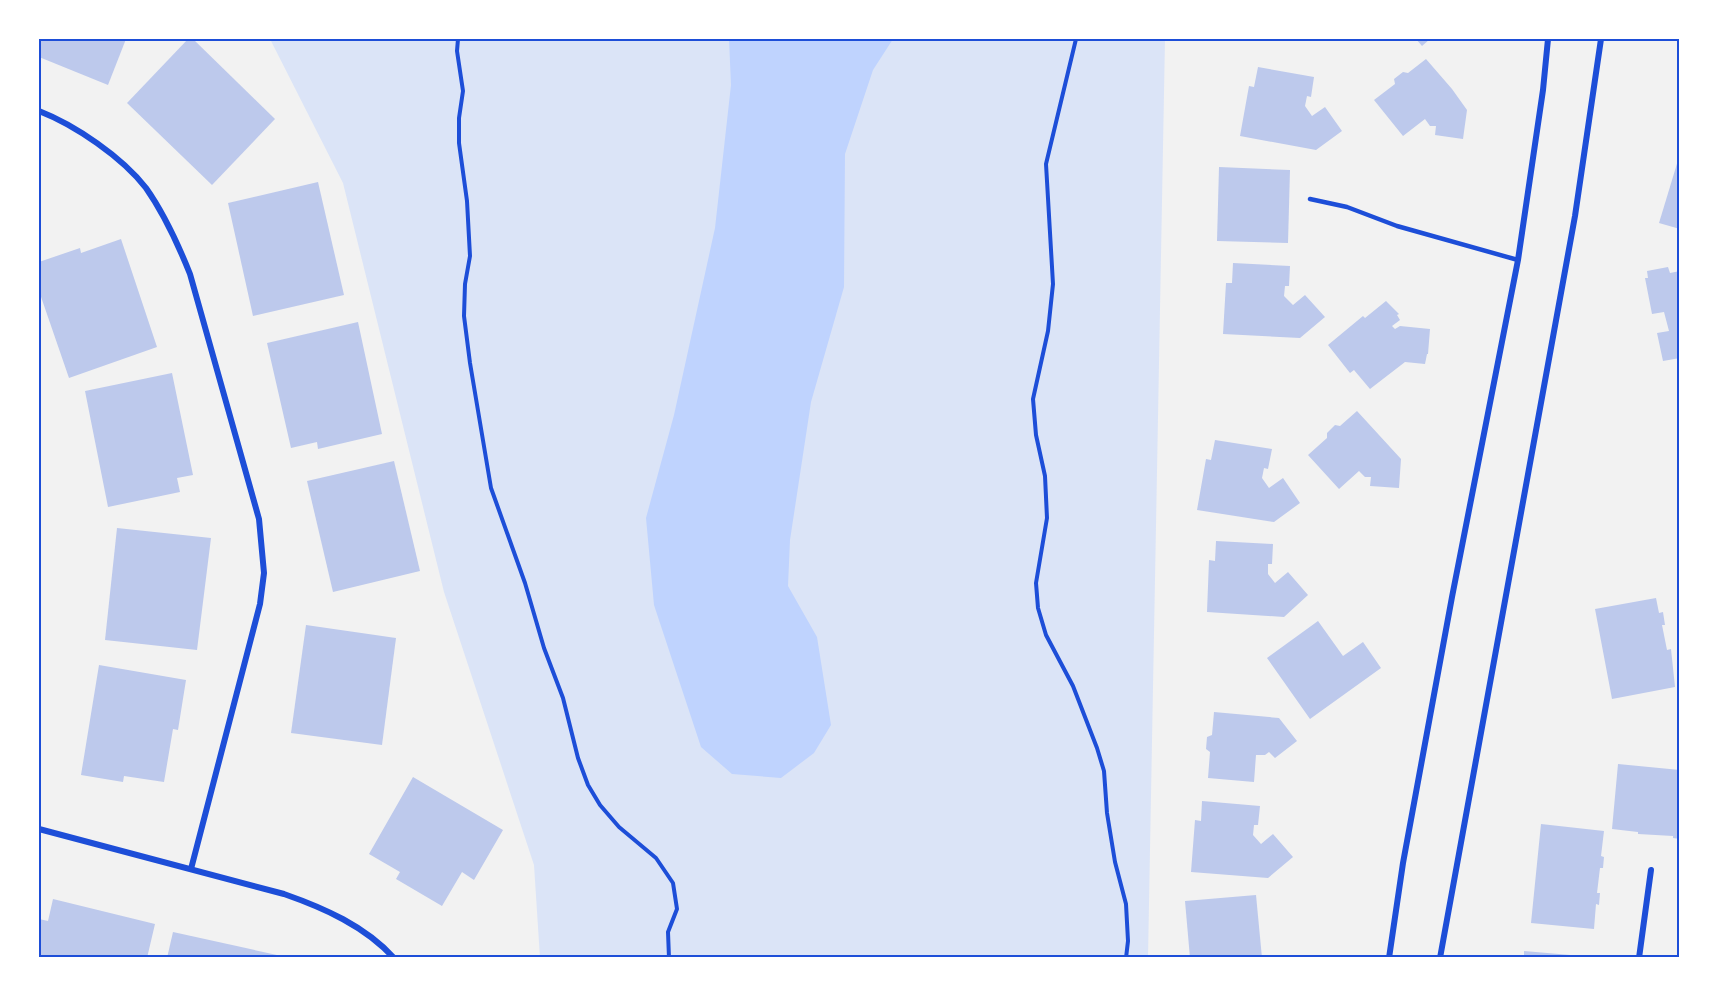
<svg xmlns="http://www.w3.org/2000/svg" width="1719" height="997" font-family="Barlow,sans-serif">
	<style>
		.green { fill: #dbe4f7 }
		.water { fill: #bfd3fe }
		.building { fill: #bdc9ec }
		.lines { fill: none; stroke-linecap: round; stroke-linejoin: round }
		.path { stroke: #1d4ed8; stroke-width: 4 }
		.service { stroke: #1d4ed8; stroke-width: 4.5 }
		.minor { stroke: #1d4ed8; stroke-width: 6 }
		.neatline { fill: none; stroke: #1d4ed8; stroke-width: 2 }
	</style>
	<rect width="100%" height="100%" fill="#f2f2f2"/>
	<path class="green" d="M270 39H1165L1148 958H540L534 865 444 592 343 183Z"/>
	<path class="water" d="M729 39H893L873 70 845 154 844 287 811 402 790 540 788 586 817 637 831 725 814 753 781 778 732 774 701 747 654 605 646 518 674 415 715 228 731 85Z"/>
	<g class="building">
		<path d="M39 39H126L108 85 39 57Z"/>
		<path d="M188 39H193L275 119 212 185 127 103Z"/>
		<path d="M1416 39H1430L1422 46Z"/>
		<path d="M1426 59 1452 89 1467 110 1463 139 1435 135 1436 126H1430L1425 119 1403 136 1374 100 1395 84 1394 79 1403 72 1408 73Z"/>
		<path d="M1258 67 1314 77 1311 97 1307 96 1305 106 1312 116 1325 107 1342 131 1316 150 1240 136 1249 86 1254 87Z"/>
		<path d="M1679 157H1680V229L1659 223Z"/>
		<path d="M1219 167 1290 170 1288 243 1217 241Z"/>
		<path d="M318 182 344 295 253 316 228 203Z"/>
		<path d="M121 239 157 347 69 378 39 291V262L80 248 81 253Z"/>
		<path d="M1233 263 1290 266 1289 286H1285L1284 296 1293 305 1305 295 1325 317 1300 338 1223 334 1226 283H1232Z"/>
		<path d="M1668 267 1670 273 1680 271V358L1663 361 1657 333 1669 331 1664 312 1652 314 1645 278H1648L1647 271Z"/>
		<path d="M1386 301 1399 314 1397 315 1400 320 1392 326 1395 329 1400 326 1430 329 1428 354H1427L1425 364 1405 362 1370 389 1354 370 1350 373 1328 345 1363 316 1365 318Z"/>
		<path d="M358 322 382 434 318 449 317 442 291 448 267 343Z"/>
		<path d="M172 373 193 475 177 478 180 492 108 507 85 391Z"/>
		<path d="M1357 411 1401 459 1399 488 1370 486 1371 477H1365L1359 471 1339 489 1308 455 1327 438V433L1335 425 1340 426Z"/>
		<path d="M1215 440 1272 449 1268 469 1264 468 1262 478 1269 488 1283 478 1300 503 1274 522 1197 510 1206 459 1211 460Z"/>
		<path d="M394 461 420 571 333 592 307 481Z"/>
		<path d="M117 528 211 538 197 650 105 640Z"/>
		<path d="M1216 541 1273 544 1272 564H1268V574L1275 583 1288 572 1308 595 1284 617 1207 612 1209 560 1215 561Z"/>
		<path d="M1656 598 1659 613 1663 612 1665 625H1662L1667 650 1671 649 1675 687 1612 699 1595 609Z"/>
		<path d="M1318 621 1343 656 1363 642 1381 668 1310 719 1267 658Z"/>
		<path d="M306 625 396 638 382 745 291 733Z"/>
		<path d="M99 665 186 680 178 730 173 729 164 782 124 776 123 782 81 775Z"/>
		<path d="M1214 712 1279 718 1297 741 1275 758 1269 752 1265 755H1256L1254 782 1208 778 1210 752 1206 749 1207 737 1212 735Z"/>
		<path d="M1618 764 1680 770V839L1673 838V836L1638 834V832L1612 829Z"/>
		<path d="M413 777 503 830 474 880 462 872 442 906 396 879 400 872 369 854Z"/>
		<path d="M1202 801 1260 806 1258 825H1254L1253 835 1261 844 1273 834 1293 857 1268 878 1191 872 1195 820 1201 821Z"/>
		<path d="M1541 824 1604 831 1601 856 1604 857 1603 868H1600L1597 893H1600L1599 905 1596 904 1594 929 1531 923Z"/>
		<path d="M1256 895 1262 958H1190L1185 901Z"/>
		<path d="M53 899 155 924 147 958H39V919L48 921Z"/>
		<path d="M173 932 286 957V958H167Z"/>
		<path d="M1524 951 1582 956V958H1524Z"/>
	</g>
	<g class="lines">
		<g class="path">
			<path d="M458 39 457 51 463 91 459 118V143L467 201 470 256 465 284 464 316 470 363 491 488 525 583 544 648 563 698 578 758 588 785 600 805 619 827 656 858 673 883 677 909 668 932 669 958"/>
			<path d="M1076 39 1046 164 1053 284 1048 331 1033 399 1036 435 1045 476 1047 518 1036 583 1038 608 1046 635 1073 686 1097 748 1104 771 1107 813 1115 862 1126 904 1128 941 1126 958"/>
		</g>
		<path class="service" d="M1310 199 1347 207 1397 226 1518 260"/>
		<g class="minor">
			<path d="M39 111C75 125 122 157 146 188 165 215 178 244 190 274L259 519 264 573 260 604 191 869"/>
			<path d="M39 829 284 894C324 908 365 926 394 958"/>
			<path d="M1389 958 1403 863 1452 597 1518 260 1543 90 1548 39"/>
			<path d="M1440 958 1575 216 1601 39"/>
			<path d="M1639 958 1651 870"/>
		</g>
	</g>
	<rect width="1719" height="997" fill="none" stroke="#ffffff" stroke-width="81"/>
	<rect x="40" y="40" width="1638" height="916" class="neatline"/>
</svg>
